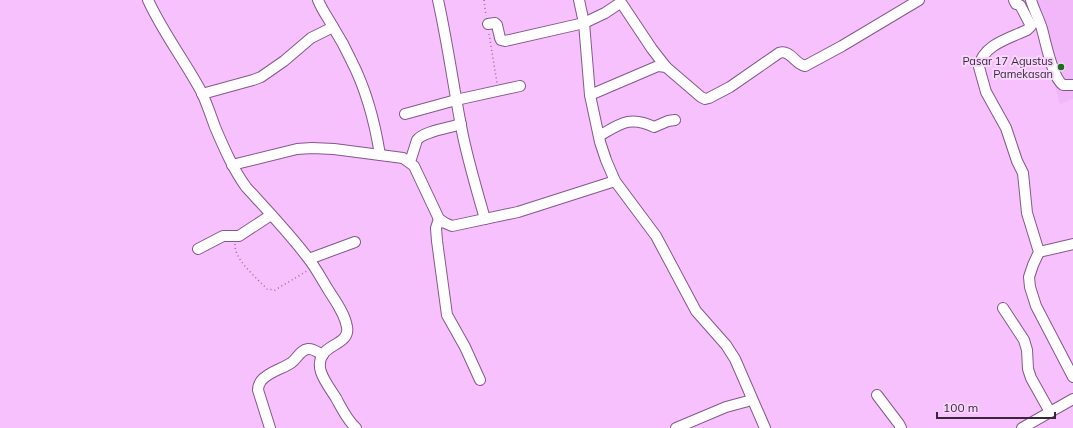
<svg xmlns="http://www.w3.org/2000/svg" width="1073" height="428" font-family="Mulish,sans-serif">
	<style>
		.built { fill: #f1b7f9 }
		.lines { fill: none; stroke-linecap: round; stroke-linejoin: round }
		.minor-casing { stroke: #86578d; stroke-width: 12 }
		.path { stroke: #947098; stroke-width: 1.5; stroke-dasharray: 1 3; stroke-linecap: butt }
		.minor { stroke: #fff; stroke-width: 10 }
		.poi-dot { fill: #1a6f18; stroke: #f7d7fb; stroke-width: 1.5 }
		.labels { text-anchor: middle; stroke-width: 4; stroke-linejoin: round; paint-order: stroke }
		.poi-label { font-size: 11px; fill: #3a253c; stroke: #f7d7fb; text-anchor: end }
	</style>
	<rect width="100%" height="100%" fill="#f6c1fc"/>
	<path class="built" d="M1016 0H1073V99L1060 104 1041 35 1021 2Z"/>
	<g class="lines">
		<g class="minor-casing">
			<g id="minor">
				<path d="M148 0C163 33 185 61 202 93 207 104 211 116 215 127 224 148 233 169 246 187 267 210 289 233 308 258 316 268 322 280 329 291 336 302 345 314 347 327 350 342 330 344 323 354 320 359 319 366 321 372 324 381 331 390 336 398 342 409 347 420 356 428"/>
				<path d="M318 0C322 10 328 18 333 27 340 38 346 49 351 60 366 89 375 123 380 155"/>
				<path d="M438 0C448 45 454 91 463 136 469 164 477 191 485 219"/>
				<path d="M579 0 584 23 590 95 600 142 606 160 615 181 656 236 696 311 726 345 735 359 765 428"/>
				<path d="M1014 0 1016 4 1020 5 1031 26 1027 30C1010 38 982 45 979 67L986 92 1006 128 1017 161 1023 173 1027 213 1039 252 1033 265 1029 277 1030 287 1036 306 1073 377"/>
				<path d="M1031 0C1034 10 1039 19 1042 29 1046 43 1052 77 1063 85H1073"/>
				<path d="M488 24 495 23 497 25 500 38 501 40 505 41 584 23 605 13 620 3 622 4 652 49 666 67"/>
				<path d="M202 94 253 80 261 77 284 61 311 38 333 27"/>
				<path d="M590 95 658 66 666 67 701 97 705 99 709 98 730 87 779 53C790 49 795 64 805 66L842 46 919 0"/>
				<path d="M405 114 456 100 520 86"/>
				<path d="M599 136C620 124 630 115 654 127L668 121 675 120"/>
				<path d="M410 162 417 140C424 131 449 128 461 124"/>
				<path d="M232 165 297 149 312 148 334 149 403 158 414 166 439 219 445 223 452 226 518 212 615 181"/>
				<path d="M439 219 436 228 437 241 447 315 465 347 480 380"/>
				<path d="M198 249 223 236H239L271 215"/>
				<path d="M1039 252 1073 244"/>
				<path d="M309 259 355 242"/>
				<path d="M1003 308 1024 340 1027 350 1028 369 1031 378 1050 412"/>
				<path d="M877 395 899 424 901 428"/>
				<path d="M270 428 258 390C258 386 259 384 261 381 268 372 282 369 291 363 297 359 300 350 308 349 313 348 318 353 323 355"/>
				<path d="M676 428 726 407 752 400"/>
				<path d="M1022 428 1073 399"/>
			</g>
		</g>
		<g class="path">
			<path d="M484 0 486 16"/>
			<path d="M489 34 497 83"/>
			<path d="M235 244C234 260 257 278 267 289L275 290 307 271"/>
		</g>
		<use href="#minor" class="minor"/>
	</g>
	<circle class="poi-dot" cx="1061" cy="67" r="4"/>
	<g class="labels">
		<g class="poi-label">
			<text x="1053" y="65">Pasar 17 Agustus<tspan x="1053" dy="13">Pamekasan</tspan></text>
		</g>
	</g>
	<path d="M937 412v6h118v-6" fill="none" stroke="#3a253c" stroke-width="2"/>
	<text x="943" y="412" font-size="12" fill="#3a253c" stroke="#f7d7fb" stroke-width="3" paint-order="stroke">100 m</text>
</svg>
